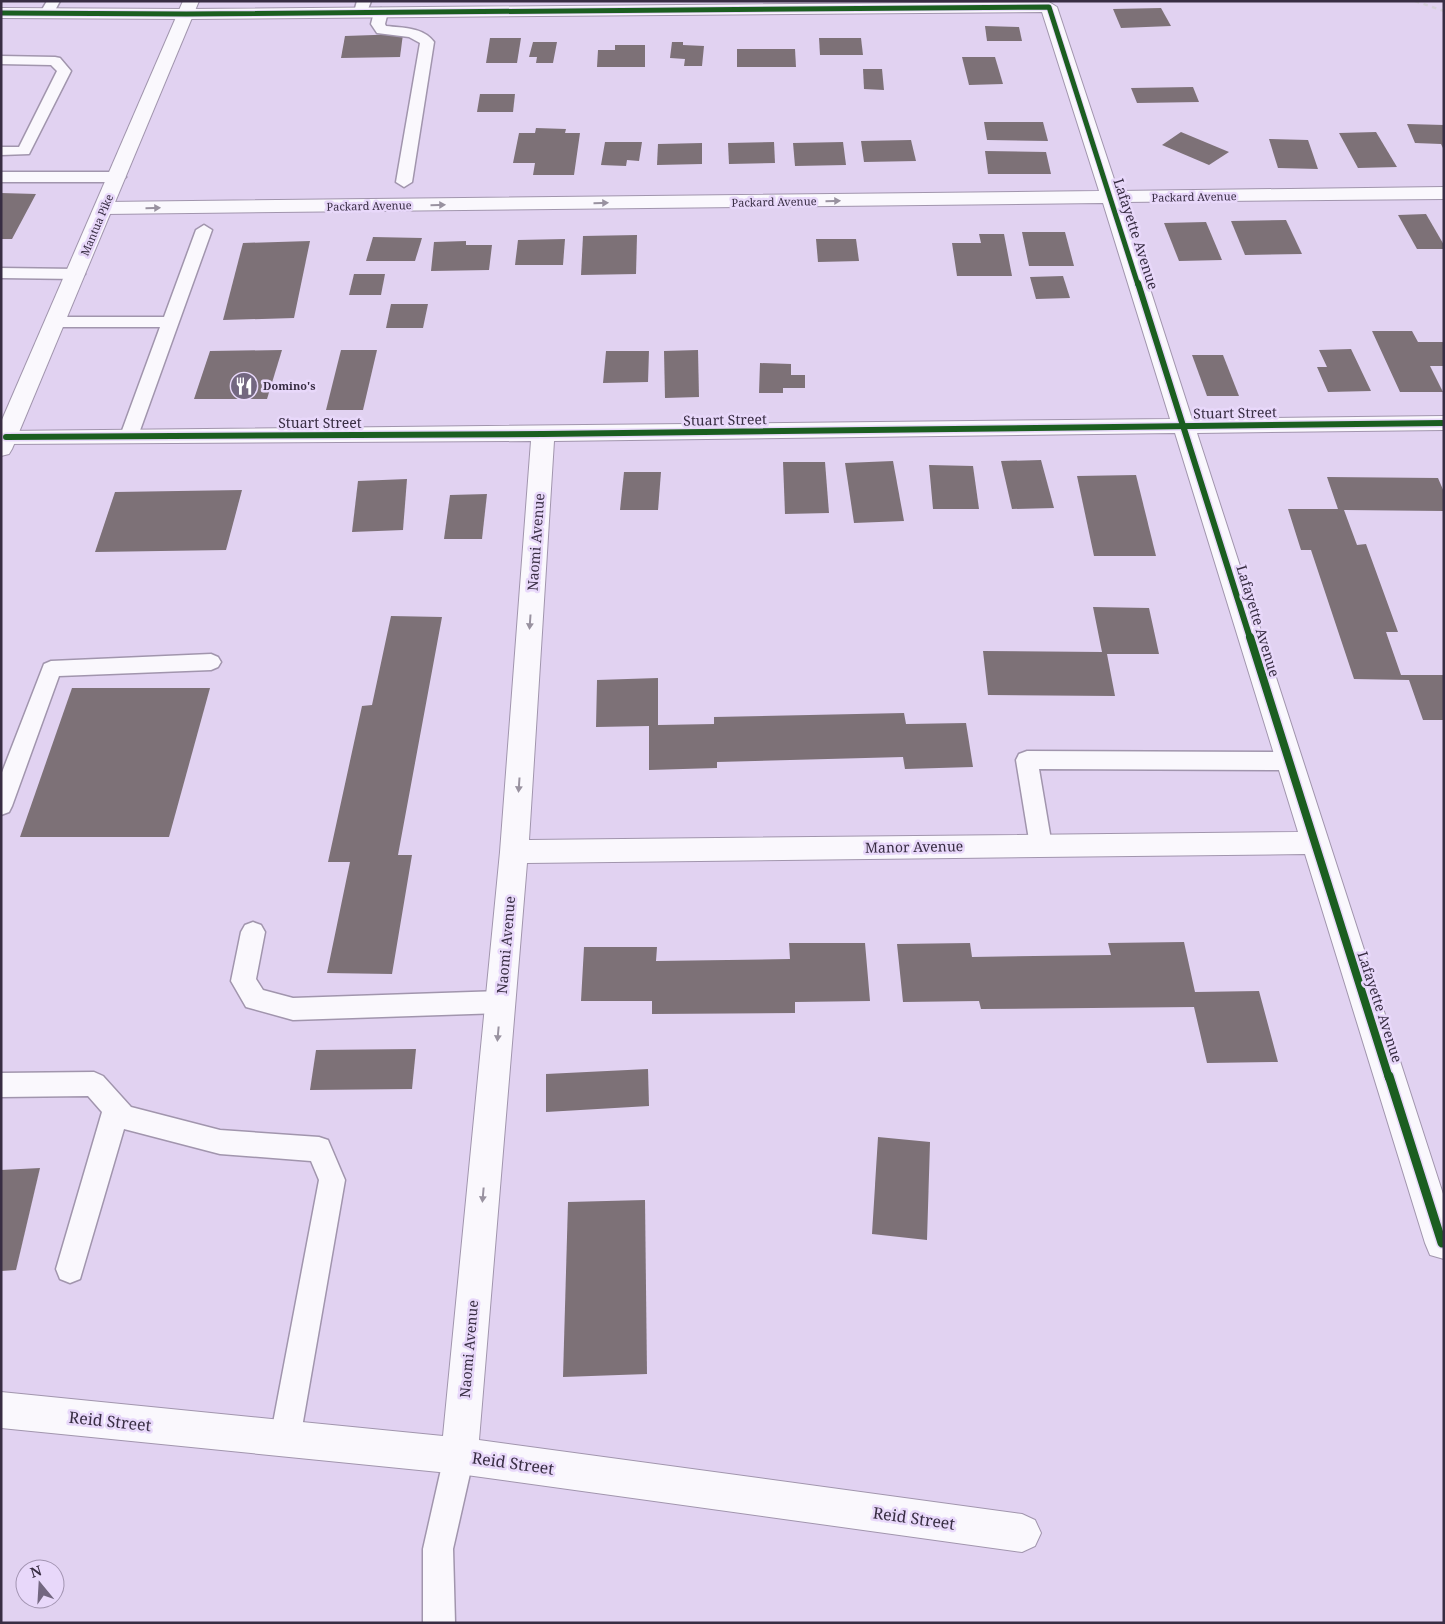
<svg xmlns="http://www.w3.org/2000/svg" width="1445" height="1624" font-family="'Noto Serif',serif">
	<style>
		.building { fill: #7d7177 }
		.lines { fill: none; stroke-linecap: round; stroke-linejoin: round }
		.service-casing { stroke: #a195ad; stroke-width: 3 }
		.minor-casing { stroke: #a195ad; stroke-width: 2 }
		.primary-casing { stroke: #a195ad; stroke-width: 2 }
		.service { fill: #faf8fd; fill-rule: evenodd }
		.minor { fill: #faf8fd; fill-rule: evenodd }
		.primary { fill: #faf8fd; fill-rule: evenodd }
		.rail { stroke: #d5d0da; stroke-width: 2.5; stroke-dasharray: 4.5 4.5; stroke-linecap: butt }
		.cycleway-far3-casing { stroke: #e8d8fa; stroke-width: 7 }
		.cycleway-far2-casing { stroke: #e8d8fa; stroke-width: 9 }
		.cycleway-far1-casing { stroke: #e8d8fa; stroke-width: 11 }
		.cycleway-casing { stroke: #e8d8fa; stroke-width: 12 }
		.cycleway-far3 { stroke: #1b5e20; stroke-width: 5 }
		.cycleway-far2 { stroke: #1b5e20; stroke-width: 6 }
		.cycleway-far1 { stroke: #1b5e20; stroke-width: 8 }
		.cycleway { stroke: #1b5e20; stroke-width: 9 }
		.oneway { fill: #9992a0 }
		.labels { text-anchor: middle; stroke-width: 5; stroke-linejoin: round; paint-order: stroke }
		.far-street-label { font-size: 11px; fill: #382d43; stroke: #e8d8fa }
		.far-poi-label { font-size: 11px; font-weight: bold; fill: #382d43; stroke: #e8d8fa; text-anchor: start }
		.street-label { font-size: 14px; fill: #382d43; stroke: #e8d8fa }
		.near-street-label { font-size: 16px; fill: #382d43; stroke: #e8d8fa }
	</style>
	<rect width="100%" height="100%" fill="#e1d2f1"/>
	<g class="building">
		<path d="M1161 8 1171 26 1121 28 1113 9Z"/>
		<path d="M985 26 1019 27 1022 41H987Z"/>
		<path d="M403 34 400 57 341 58 345 36Z"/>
		<path d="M490 38H521L517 63H486Z"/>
		<path d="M819 38H861L863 55H820Z"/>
		<path d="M533 42H557L553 63H536L537 57H529Z"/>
		<path d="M672 42H683V45L704 46 702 66H684L685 59 670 58Z"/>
		<path d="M615 45H645V67H597L598 50H615Z"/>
		<path d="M737 49H795L796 67H737Z"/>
		<path d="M962 57H995L1003 84 969 85Z"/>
		<path d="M863 69H882L884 90 864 89Z"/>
		<path d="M1193 87 1199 102 1137 103 1131 88Z"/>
		<path d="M480 94H515L513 112H477Z"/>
		<path d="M984 122H1043L1048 141 987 140Z"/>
		<path d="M1407 124 1444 125V150L1441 144 1415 143Z"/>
		<path d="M536 128 566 129 565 133H580L574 175H533L535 163H513L519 133H535Z"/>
		<path d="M1181 132 1229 152 1209 165 1162 145Z"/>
		<path d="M1376 132 1397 167 1358 168 1339 133Z"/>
		<path d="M1269 139 1308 140 1318 169 1278 168Z"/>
		<path d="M911 140 916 161 864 162 861 141Z"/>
		<path d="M605 142H642L639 161 627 160 626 166 601 165Z"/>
		<path d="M774 142 775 163 729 164 728 143Z"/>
		<path d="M843 142 846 165 795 166 793 143Z"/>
		<path d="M702 143V164L657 165 658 144Z"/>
		<path d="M985 151 1046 152 1051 174H988Z"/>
		<path d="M1 193 36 194 12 239H1Z"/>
		<path d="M1426 214 1444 245V249H1417L1398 215Z"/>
		<path d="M1286 220 1302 254 1245 255 1231 221Z"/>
		<path d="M1206 222 1222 260 1179 261 1164 223Z"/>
		<path d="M1022 232H1065L1074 266H1029Z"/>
		<path d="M979 234H1004L1012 276H957L952 243H981Z"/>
		<path d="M637 235 636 274 581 275 583 236Z"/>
		<path d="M373 237 422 238 415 261H366Z"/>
		<path d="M565 239 563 265H515L518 240Z"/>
		<path d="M816 239H856L859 261 818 262Z"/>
		<path d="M310 241 294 318 223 320 243 243Z"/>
		<path d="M466 241V245H492L489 270 431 271 434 242Z"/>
		<path d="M354 274H385L381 295H349Z"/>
		<path d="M1063 276 1070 298 1036 299 1030 277Z"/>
		<path d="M391 304H428L423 328H386Z"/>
		<path d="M1372 331H1412L1418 342H1444V366H1430L1443 392H1400Z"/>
		<path d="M1351 349 1371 391 1328 392 1317 367H1327L1319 350Z"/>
		<path d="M282 350 267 399H194L210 351Z"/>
		<path d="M341 350H377L363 410H326Z"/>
		<path d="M698 350 699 397 665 398 664 351Z"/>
		<path d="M606 351H649L648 382 603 383Z"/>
		<path d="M1192 355H1223L1239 396H1207Z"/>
		<path d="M760 363 791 364V375H805V388H783V393H759Z"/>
		<path d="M1041 460 1054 508 1012 509 1001 461Z"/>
		<path d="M893 461 904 521 854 523 845 463Z"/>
		<path d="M783 462H825L829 513 785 514Z"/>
		<path d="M929 465 973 466 979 509H933Z"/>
		<path d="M624 472H661L658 510H620Z"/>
		<path d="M1136 475 1156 556H1094L1077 476Z"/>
		<path d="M1327 477 1438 478 1444 492V511L1344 510 1357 545 1366 544 1398 632H1386L1401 675H1444V720H1423L1409 680 1354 679 1311 550H1301L1288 509H1338Z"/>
		<path d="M407 479 403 530 352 532 358 481Z"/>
		<path d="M242 490 226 550 95 552 115 492Z"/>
		<path d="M487 494 482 539H444L450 495Z"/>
		<path d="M1093 607 1149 608 1159 654H1107L1115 696 988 695 983 651 1102 652Z"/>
		<path d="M391 616 442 617 398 855H412L392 974 327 973 350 862H328L362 706 372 705Z"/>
		<path d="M658 678V725L714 724V717L904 713 906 724 966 723 973 767 905 769 903 757 717 762V768L649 770V726L596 727 597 680Z"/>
		<path d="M72 688H210L169 837H20Z"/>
		<path d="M1184 942 1195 992 1259 991 1278 1062 1207 1063 1194 1007 981 1009 979 1001 903 1002 897 944 970 943 972 957 1111 955 1108 943Z"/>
		<path d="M789 943H865L870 1001 795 1002V1013L652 1014V1001H581L584 947H657L656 961 790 959Z"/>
		<path d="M416 1049 412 1089 310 1090 316 1050Z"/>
		<path d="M648 1069 649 1106 546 1112V1074Z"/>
		<path d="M878 1137 930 1142 927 1240 872 1234Z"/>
		<path d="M40 1168 16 1270 1 1271V1170Z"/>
		<path d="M645 1200 647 1374 563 1377 568 1202Z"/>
	</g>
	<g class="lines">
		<g class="service-casing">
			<g id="service">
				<path d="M47 1H60L52 16 47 17 40 13Z"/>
				<path d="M357 1H371L366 15 361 16 354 12Z"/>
				<path d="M381 8 388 12 385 24 386 26C403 28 423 27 434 42L412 182 404 187 396 182 420 43 409 37 377 33 371 24 374 12Z"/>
				<path d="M1 56 55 57 60 58 71 71 29 154 1 155V147H19L57 71 51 65 1 64Z"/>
				<path d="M1 172H118L126 177 118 182H1Z"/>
				<path d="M204 225 212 230 138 436 135 440H123L120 436 160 327H55L49 326 47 322 49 318 55 317H164L196 230Z"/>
				<path d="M1 268 77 269 85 274 77 279 1 278Z"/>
				<path d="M211 654 218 657 221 662 218 667 211 670 59 676 12 806 9 812 1 815V775L44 664 51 661Z"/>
				<path d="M1027 751 1288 752 1296 755 1299 761 1296 767 1288 770 1039 769 1052 846 1049 853 1041 855 1033 853 1030 846 1016 760 1019 754Z"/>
				<path d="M253 922 261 925 265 932 256 979 263 990 293 998 501 991 510 994 513 1002 510 1010 501 1013 293 1020 246 1007 231 981 241 932 245 925Z"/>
				<path d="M94 1072 103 1076 131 1107 220 1130 319 1137 328 1140 345 1180 300 1439 295 1449 285 1454 275 1449 270 1439 319 1180 311 1161 220 1154 124 1129 80 1279 70 1283 60 1279 56 1269 102 1112 88 1096 1 1097V1073Z"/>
				<path d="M459 1441 470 1445 474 1456 453 1549 455 1623H423V1549L444 1456 448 1445Z"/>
			</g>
		</g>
		<g class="minor-casing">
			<path id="minor" d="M1049 2 1057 7 1118 191 1444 187V199L1122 202 1192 419 1444 416V430L1197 433 1444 1197V1259L1430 1255 1425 1243 1305 854 527 863 479 1440 1022 1514 1035 1520 1041 1533 1035 1546 1022 1552 459 1474 1 1428V1392L443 1436 500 852 531 441 6 444 1 443V431L1170 419 1103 203 105 214 98 212 95 208 98 204 105 202 1099 191 1042 12 186 19 1 18V8L186 9ZM1175 433 1298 832 529 840 554 441Z"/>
		</g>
		<g class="primary-casing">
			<path id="primary" d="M183 1H199L12 449 9 454 1 456V422Z"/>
		</g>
		<use href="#service" class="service"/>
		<use href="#minor" class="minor"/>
		<use href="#primary" class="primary"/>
		<path class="rail" d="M1415 1 1444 11"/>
		<g class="cycleway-far3-casing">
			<path id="cycleway-far3" d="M1 13 186 14 1049 7 1138 285"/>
		</g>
		<g class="cycleway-far2-casing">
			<g id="cycleway-far2">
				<path d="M1138 283 1250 638"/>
				<path d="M6 437 543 434 1444 423"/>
			</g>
		</g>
		<g class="cycleway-far1-casing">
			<path id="cycleway-far1" d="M1250 637 1389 1078"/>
		</g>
		<g class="cycleway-casing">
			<path id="cycleway" d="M1389 1076 1442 1243"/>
		</g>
		<use href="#cycleway-far3" class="cycleway-far3"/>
		<use href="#cycleway-far2" class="cycleway-far2"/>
		<use href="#cycleway-far1" class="cycleway-far1"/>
		<use href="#cycleway" class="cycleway"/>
	</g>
	<defs><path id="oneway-solid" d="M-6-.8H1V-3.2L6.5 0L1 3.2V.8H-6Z" transform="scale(1.25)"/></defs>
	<g class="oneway">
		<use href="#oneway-solid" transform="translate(833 201) rotate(-1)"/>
		<use href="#oneway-solid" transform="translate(601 203) rotate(-1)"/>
		<use href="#oneway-solid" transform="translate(438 205) rotate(-1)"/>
		<use href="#oneway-solid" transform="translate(153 208) rotate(-1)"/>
		<use href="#oneway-solid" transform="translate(530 622) rotate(94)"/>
		<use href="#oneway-solid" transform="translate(519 785) rotate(94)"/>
		<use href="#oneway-solid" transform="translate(498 1034) rotate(95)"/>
		<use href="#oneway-solid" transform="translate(483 1195) rotate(95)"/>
	</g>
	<defs>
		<g id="restaurant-disc" transform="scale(1.4375)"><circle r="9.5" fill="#736780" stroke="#e8d8fa"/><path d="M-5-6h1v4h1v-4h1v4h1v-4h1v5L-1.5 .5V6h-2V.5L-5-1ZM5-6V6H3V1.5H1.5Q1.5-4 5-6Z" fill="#fff"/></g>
	</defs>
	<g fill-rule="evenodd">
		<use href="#restaurant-disc" x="244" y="386"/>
	</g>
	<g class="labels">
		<g class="far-street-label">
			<text transform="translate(1194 197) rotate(-1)" y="4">Packard Avenue</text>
			<text transform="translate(774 202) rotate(-1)" y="4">Packard Avenue</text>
			<text transform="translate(369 206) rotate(-1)" y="4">Packard Avenue</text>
			<text transform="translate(97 225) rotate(-67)" y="4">Mantua Pike</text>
		</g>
		<g class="far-poi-label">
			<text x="263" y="390">Domino's</text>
		</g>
		<g class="street-label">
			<text transform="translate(1136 234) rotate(72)" y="5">Lafayette Avenue</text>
			<text transform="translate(1235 413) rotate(-1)" y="5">Stuart Street</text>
			<text transform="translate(725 420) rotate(-1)" y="5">Stuart Street</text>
			<text x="320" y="428">Stuart Street</text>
			<text transform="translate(536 542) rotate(-86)" y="5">Naomi Avenue</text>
			<text transform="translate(1258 621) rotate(73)" y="5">Lafayette Avenue</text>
			<text transform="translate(914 847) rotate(-1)" y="5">Manor Avenue</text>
			<text transform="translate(506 945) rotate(-85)" y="5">Naomi Avenue</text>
			<text transform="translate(1380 1007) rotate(72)" y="5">Lafayette Avenue</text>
			<text transform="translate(469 1349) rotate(-85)" y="5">Naomi Avenue</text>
		</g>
		<g class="near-street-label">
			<text transform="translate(110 1421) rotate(6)" y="6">Reid Street</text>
			<text transform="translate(513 1463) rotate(8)" y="6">Reid Street</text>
			<text transform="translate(914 1518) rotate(8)" y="6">Reid Street</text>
		</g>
	</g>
	<rect width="1445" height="1624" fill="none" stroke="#382d43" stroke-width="5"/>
	<g transform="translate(40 1584) rotate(342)"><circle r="24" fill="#e8d8fa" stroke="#a294b1"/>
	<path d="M0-4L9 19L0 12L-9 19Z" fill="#736780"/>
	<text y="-8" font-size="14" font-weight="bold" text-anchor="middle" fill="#382d43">N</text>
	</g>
</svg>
